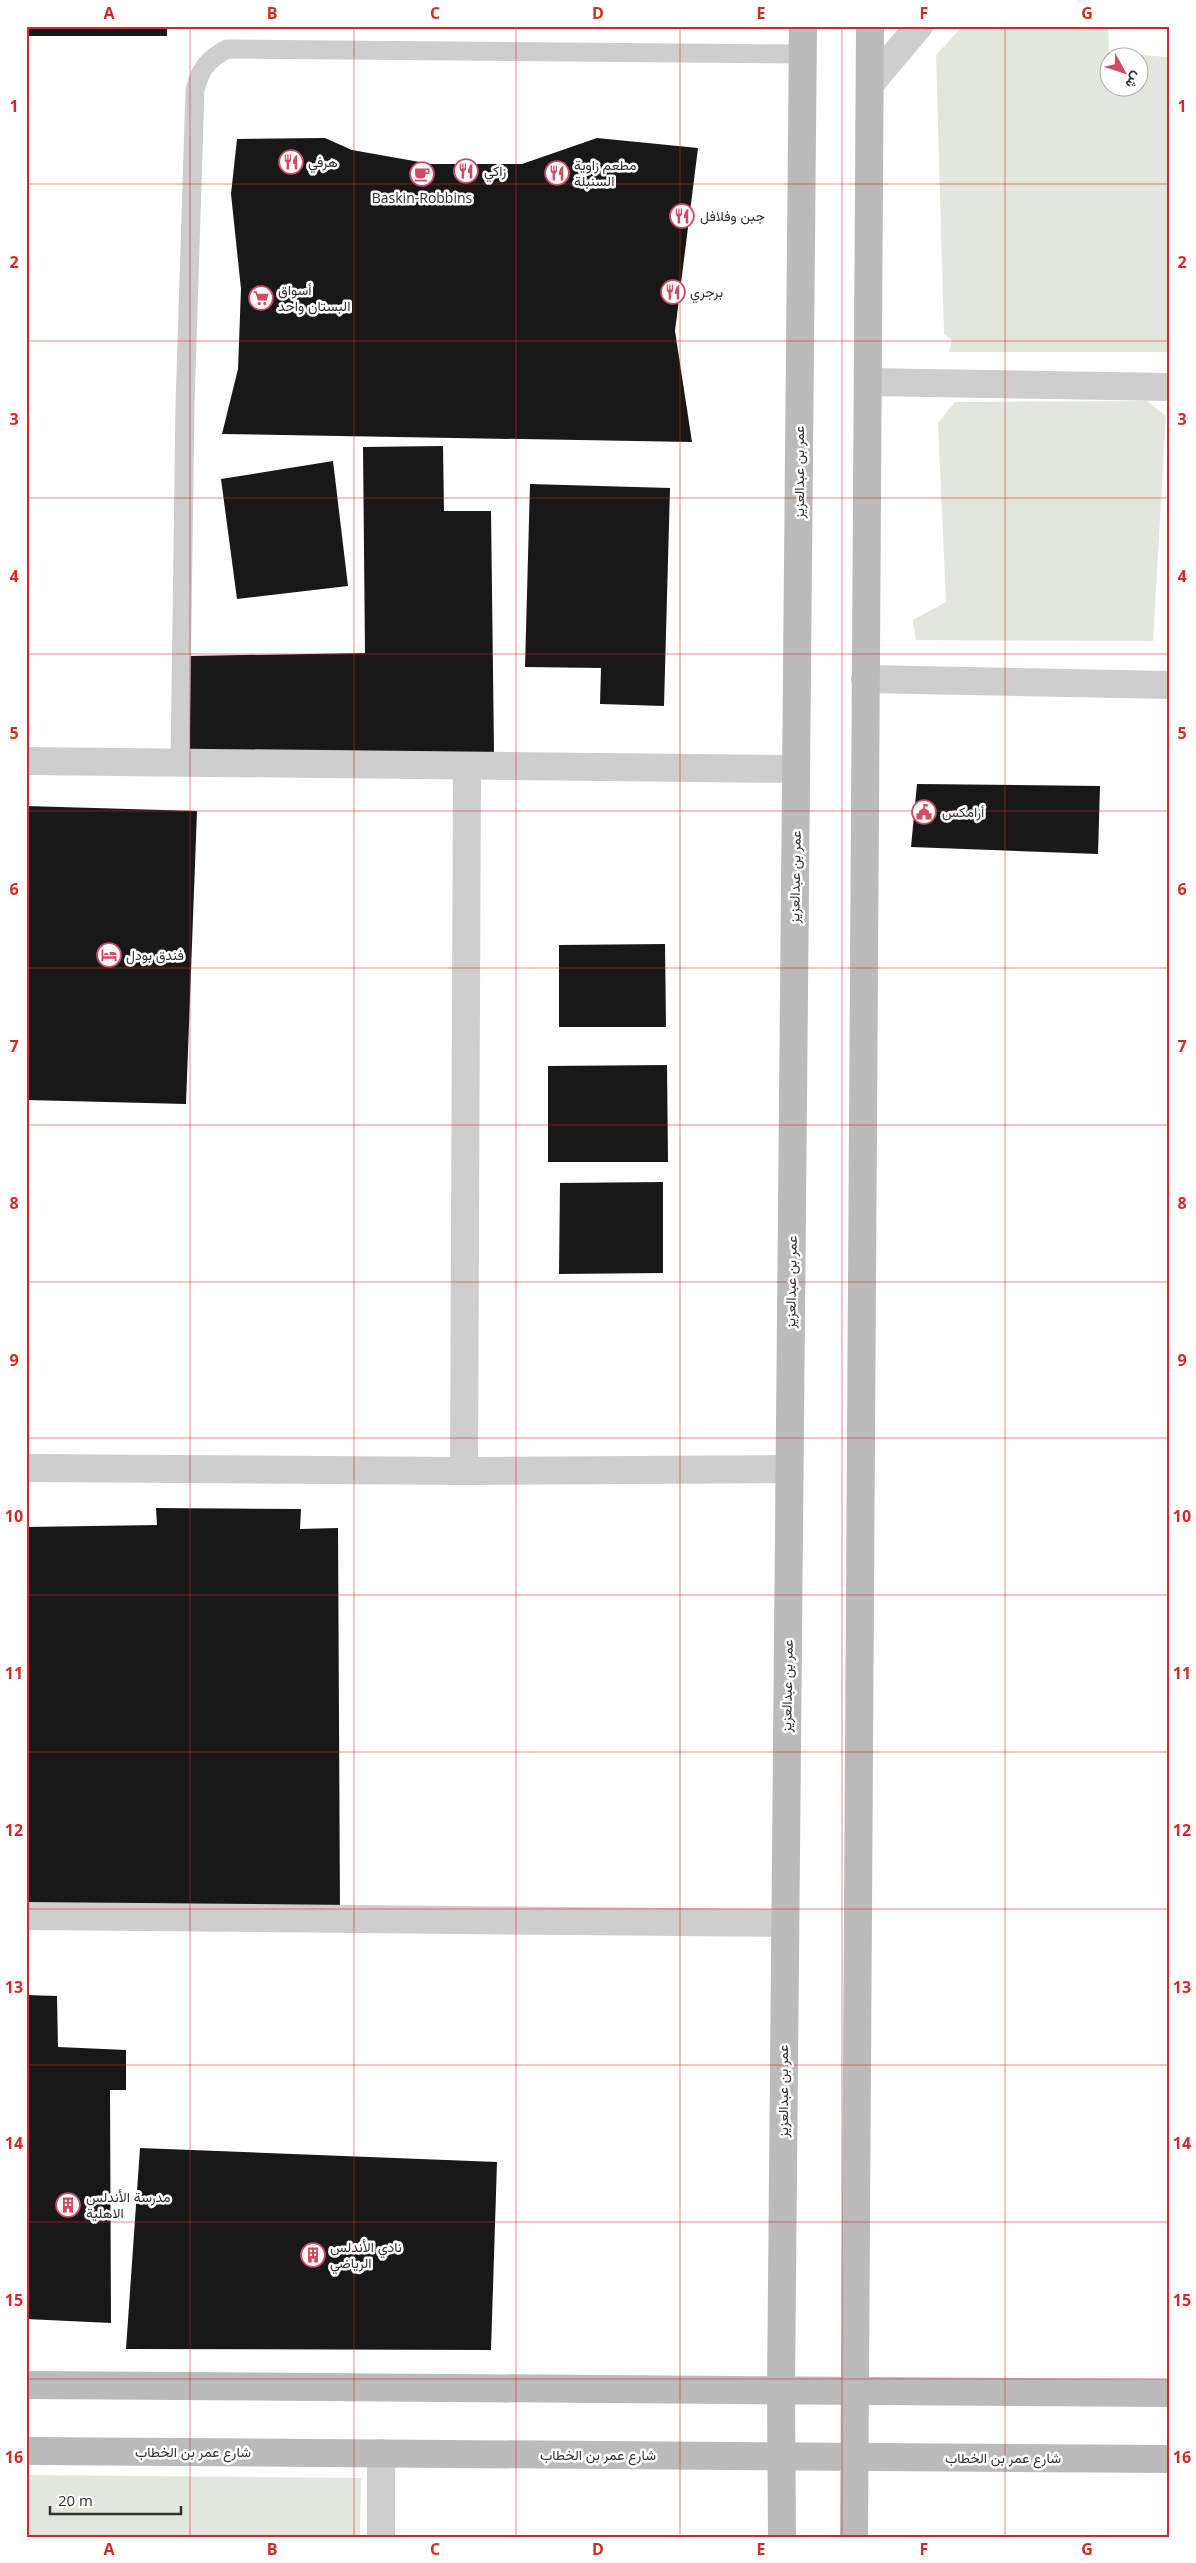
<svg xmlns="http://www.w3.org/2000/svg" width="1196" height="2563" font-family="'Open Sans',Vazirmatn,sans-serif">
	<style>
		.green { fill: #e2e7dc; fill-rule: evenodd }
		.building { fill: #181818 }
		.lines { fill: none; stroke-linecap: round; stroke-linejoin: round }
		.lane { stroke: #cecece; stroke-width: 19 }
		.street { stroke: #cecece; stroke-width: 28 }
		.secondary { stroke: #bbb; stroke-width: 28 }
		.grid { fill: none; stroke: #d62828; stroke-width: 1; stroke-opacity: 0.55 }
		.labels { text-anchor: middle; stroke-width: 5; stroke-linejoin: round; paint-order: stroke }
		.poi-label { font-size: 14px; fill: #313131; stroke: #fff; text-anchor: start }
		.street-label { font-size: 14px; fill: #313131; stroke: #fff }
		.neatline { fill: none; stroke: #d62828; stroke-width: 2 }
		.grid-label { font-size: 16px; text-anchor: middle; font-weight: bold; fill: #d62828 }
	</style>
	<rect width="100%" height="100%" fill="#fff"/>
	<g class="green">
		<path d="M963 26H1108L1109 53 1170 57 1169 352H949L952 340 944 334 936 55ZM1108 58H1138V88H1108Z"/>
		<path d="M1147 401 1166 416 1153 641 916 640 913 620 946 602 938 423 955 402Z"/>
		<path d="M26 2475 361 2478 360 2537H26Z"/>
	</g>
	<g class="building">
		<rect x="26" y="26" width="141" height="10"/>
		<path d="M325 138 352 150 431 164H522L597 138 698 148 675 331 692 442 222 434 238 369 241 289 231 194 237 139Z"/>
		<path d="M443 446 444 511H491L494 752 190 757 188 656 365 653 363 447Z"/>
		<path d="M333 461 348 586 237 599 221 479Z"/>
		<path d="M530 484 670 488 664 706 600 704 601 668 525 667Z"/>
		<path d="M917 784 1100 786 1098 854 911 847Z"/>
		<path d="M26 806 197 811 186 1104 26 1100Z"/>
		<path d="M665 944 666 1027H559V945Z"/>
		<path d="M667 1065 668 1162H548V1066Z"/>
		<path d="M663 1182V1273L559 1274 560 1183Z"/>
		<path d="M156 1508 301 1509 300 1529 338 1528 340 1911 26 1907V1527L157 1525Z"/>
		<path d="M26 1995 57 1996 58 2047 126 2050V2090H110L111 2323 26 2319Z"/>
		<path d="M140 2148 497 2162 491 2350 126 2349Z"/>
	</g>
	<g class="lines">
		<path class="lane" d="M180 763 185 405 195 90C200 69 208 59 227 49L803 54"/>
		<g class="street">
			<path d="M870 84 919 26"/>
			<path d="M868 382 1170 387"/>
			<path d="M865 679 1170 685"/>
			<path d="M26 761 796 769"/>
			<path d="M26 1468 464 1471 789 1469"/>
			<path d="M464 1471 467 766"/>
			<path d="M26 1916 785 1923"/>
			<path d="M381 2453V2537"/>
		</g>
		<g class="secondary">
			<path d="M26 2385 1170 2393"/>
			<path d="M26 2451 1170 2459"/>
			<path d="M782 2537 781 2391 803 26"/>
			<path d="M854 2537 870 26"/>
		</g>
	</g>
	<path class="grid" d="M190 26V2537M354 26V2537M516 26V2537M680 26V2537M842 26V2537M1005 26V2537M26 184H1170M26 341H1170M26 498H1170M26 654H1170M26 811H1170M26 968H1170M26 1125H1170M26 1282H1170M26 1438H1170M26 1595H1170M26 1752H1170M26 1909H1170M26 2065H1170M26 2222H1170M26 2379H1170"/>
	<defs>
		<g id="restaurant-ring" transform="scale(1.25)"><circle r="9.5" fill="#fff" stroke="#d14b64" stroke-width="1.5"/><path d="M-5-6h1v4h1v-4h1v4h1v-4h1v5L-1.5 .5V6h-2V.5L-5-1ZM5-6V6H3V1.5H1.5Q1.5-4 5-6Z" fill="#d14b64"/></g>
		<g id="cafe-ring" transform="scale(1.25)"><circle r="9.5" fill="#fff" stroke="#d14b64" stroke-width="1.5"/><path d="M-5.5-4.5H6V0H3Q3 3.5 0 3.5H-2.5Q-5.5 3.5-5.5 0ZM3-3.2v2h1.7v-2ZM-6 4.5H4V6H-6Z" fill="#d14b64"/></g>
		<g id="supermarket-ring" transform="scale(1.25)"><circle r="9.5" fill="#fff" stroke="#d14b64" stroke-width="1.5"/><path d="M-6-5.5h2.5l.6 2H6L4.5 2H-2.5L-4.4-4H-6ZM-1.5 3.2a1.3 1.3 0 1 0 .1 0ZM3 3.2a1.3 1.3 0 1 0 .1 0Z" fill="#d14b64"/></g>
		<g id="civic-ring" transform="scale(1.25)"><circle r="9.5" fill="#fff" stroke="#d14b64" stroke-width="1.5"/><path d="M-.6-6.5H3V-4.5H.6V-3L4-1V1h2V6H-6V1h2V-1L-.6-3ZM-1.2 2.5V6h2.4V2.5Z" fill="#d14b64"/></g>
		<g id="hotel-ring" transform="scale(1.25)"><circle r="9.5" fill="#fff" stroke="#d14b64" stroke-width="1.5"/><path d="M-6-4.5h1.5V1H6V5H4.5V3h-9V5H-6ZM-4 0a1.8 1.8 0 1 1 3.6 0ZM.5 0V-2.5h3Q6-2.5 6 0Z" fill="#d14b64"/></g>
		<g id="building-ring" transform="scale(1.25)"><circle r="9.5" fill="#fff" stroke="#d14b64" stroke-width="1.5"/><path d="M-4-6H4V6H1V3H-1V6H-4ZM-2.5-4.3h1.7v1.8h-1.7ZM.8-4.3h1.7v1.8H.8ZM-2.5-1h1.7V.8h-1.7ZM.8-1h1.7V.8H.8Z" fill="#d14b64"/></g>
	</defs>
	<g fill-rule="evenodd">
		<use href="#restaurant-ring" x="291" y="162"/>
		<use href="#restaurant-ring" x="466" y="171"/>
		<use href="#restaurant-ring" x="557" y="173"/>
		<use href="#cafe-ring" x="422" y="174"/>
		<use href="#restaurant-ring" x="682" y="216"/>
		<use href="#restaurant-ring" x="673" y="292"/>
		<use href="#supermarket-ring" x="261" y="298"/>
		<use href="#civic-ring" x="924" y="812"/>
		<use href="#hotel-ring" x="109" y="955"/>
		<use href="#building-ring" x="68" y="2205"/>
		<use href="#building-ring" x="313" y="2255"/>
	</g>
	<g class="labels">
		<g class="poi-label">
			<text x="308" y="167">هرفي</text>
			<text x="574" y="170">مطعم زاوية<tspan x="574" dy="16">السنبلة</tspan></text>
			<text x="484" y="176">زاكي</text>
			<text x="422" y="203" text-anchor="middle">Baskin-Robbins</text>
			<text x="700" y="221">جبن وفلافل</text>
			<text x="278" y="295">أسواق<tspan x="278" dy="16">البستان واحد</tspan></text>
			<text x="690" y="297">برجري</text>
			<text x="942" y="817">أرامكس</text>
			<text x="126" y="960">فندق بودل</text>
			<text x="86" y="2202">مدرسة الأندلس<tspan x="86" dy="16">الاهلية</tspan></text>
			<text x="330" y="2252">نادي الأندلس<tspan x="330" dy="16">الرياضي</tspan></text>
		</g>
		<g class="street-label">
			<text transform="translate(799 472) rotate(-90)" y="5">عمر بن عبدالعزيز</text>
			<text transform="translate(795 877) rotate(-89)" y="5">عمر بن عبدالعزيز</text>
			<text transform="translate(791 1282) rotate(-89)" y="5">عمر بن عبدالعزيز</text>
			<text transform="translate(787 1686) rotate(-89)" y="5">عمر بن عبدالعزيز</text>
			<text transform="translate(783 2091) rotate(-90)" y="5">عمر بن عبدالعزيز</text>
			<text x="193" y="2457">شارع عمر بن الخطاب</text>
			<text x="598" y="2460">شارع عمر بن الخطاب</text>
			<text x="1003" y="2463">شارع عمر بن الخطاب</text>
		</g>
	</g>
	<rect width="1196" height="2563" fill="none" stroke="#ffffff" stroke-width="55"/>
	<g transform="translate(1124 72) rotate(130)"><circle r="24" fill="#ffffff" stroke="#adadad"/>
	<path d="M0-4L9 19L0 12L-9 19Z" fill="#d14b64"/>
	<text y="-8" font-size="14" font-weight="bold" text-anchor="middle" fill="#313131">ش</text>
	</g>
	<path d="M50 2506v8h131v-8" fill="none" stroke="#313131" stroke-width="2.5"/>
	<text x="58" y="2506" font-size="15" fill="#313131" stroke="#ffffff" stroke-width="4" paint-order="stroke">20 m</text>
	<rect x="28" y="28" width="1140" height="2508" class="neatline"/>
	<g class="grid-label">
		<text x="109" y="19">A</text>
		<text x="272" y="19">B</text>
		<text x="435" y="19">C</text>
		<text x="598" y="19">D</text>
		<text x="761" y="19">E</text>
		<text x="924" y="19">F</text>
		<text x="1087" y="19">G</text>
		<text x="14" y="112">1</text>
		<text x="1182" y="112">1</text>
		<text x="14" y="268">2</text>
		<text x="1182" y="268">2</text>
		<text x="14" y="425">3</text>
		<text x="1182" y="425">3</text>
		<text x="14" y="582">4</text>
		<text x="1182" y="582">4</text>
		<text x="14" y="739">5</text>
		<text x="1182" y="739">5</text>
		<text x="14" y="895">6</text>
		<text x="1182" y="895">6</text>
		<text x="14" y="1052">7</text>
		<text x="1182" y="1052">7</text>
		<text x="14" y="1209">8</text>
		<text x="1182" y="1209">8</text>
		<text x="14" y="1366">9</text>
		<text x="1182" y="1366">9</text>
		<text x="14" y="1522">10</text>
		<text x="1182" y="1522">10</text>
		<text x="14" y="1679">11</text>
		<text x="1182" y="1679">11</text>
		<text x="14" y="1836">12</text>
		<text x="1182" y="1836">12</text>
		<text x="14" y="1993">13</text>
		<text x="1182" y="1993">13</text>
		<text x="14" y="2149">14</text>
		<text x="1182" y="2149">14</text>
		<text x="14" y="2306">15</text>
		<text x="1182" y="2306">15</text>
		<text x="14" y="2463">16</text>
		<text x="1182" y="2463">16</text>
		<text x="109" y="2555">A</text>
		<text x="272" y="2555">B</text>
		<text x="435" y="2555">C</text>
		<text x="598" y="2555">D</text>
		<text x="761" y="2555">E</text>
		<text x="924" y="2555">F</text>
		<text x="1087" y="2555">G</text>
	</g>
</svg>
